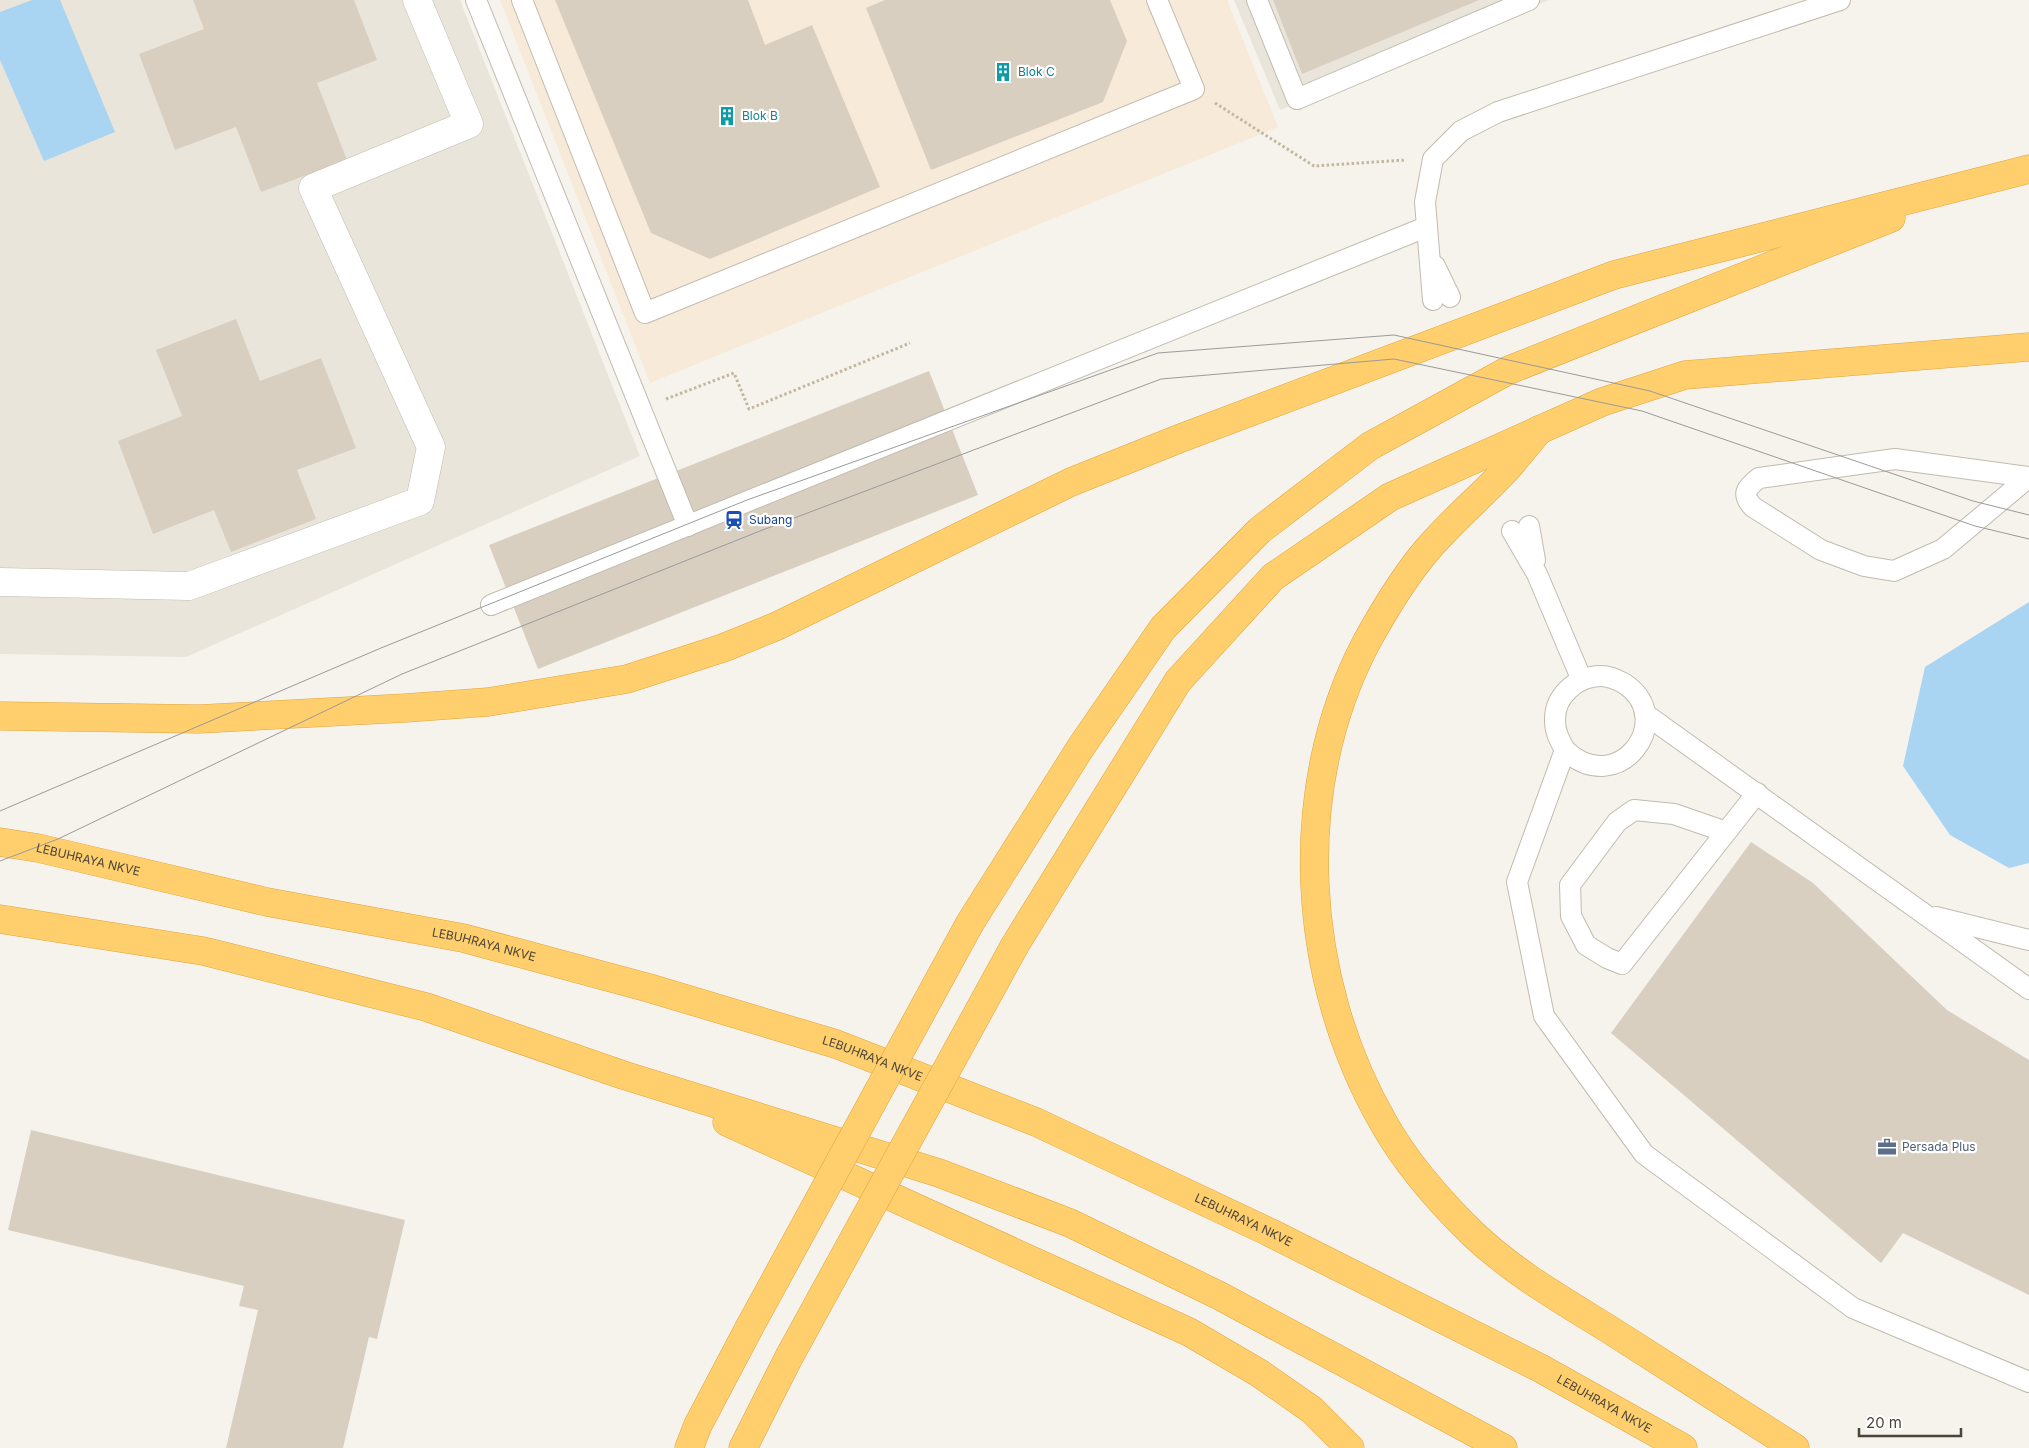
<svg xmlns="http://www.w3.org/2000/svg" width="2029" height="1448" font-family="Inter,sans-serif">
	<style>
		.residential { fill: #eae5da }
		.commercial { fill: #f7ead8 }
		.water { fill: #a9d4f2 }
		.building { fill: #d8cfc1 }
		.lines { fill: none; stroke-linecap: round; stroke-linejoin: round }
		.service-casing { stroke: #c2bbae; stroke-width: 22 }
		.minor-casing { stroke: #c2bbae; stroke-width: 29 }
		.motorway-casing { stroke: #e0a43c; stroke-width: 29 }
		.path { stroke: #c4b79f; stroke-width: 3; stroke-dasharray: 2.5 2.5; stroke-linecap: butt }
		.service { stroke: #fff; stroke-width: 20 }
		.minor { stroke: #fff; stroke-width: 28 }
		.motorway { stroke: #ffcf6e; stroke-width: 28 }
		.tram { stroke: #9a9a9a; stroke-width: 1 }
		.motorway-bridge-casing { stroke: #e0a43c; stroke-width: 29; stroke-linecap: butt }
		.motorway-bridge { stroke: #ffcf6e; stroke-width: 28 }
		.labels { text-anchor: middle; stroke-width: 4.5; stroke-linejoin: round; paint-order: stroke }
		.culture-label { font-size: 12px; fill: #0d838f; stroke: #fff; text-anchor: start }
		.transit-label { font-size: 12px; fill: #164399; stroke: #fff; text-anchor: start }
		.street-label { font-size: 12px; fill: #4b4439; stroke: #fff }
		.service-label { font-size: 12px; fill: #4e5e75; stroke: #fff; text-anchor: start }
	</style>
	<rect width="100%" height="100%" fill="#f6f3ec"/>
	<g class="residential">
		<path d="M0 0H460L640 456 186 657 0 654Z"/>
		<path d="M1234 0H1549L1280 110Z"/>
	</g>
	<path class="commercial" d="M500 0H1227L1278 127 650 383Z"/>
	<g class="water">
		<path d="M32 0H60L115 132 44 161 0 60V12Z"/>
		<path d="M2029 602V863L2009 868 1950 835 1903 766 1925 667Z"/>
	</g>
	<g class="building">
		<path d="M193 0H354L377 60 317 83 347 160 261 192 236 127 175 150 139 54 204 29Z"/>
		<path d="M555 0H748L765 45 812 25 880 187 710 259 651 233Z"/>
		<path d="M885 0H1110L1127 41 1103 102 931 170 866 8Z"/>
		<path d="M1273 0H1479L1302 74Z"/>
		<path d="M236 319 260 381 321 358 356 448 297 470 316 519 231 552 214 510 153 534 118 441 182 416 156 350Z"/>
		<path d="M929 371 978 495 538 669 489 545Z"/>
		<path d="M1751 842 1813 883 1947 1010 2029 1060V1295L1903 1233 1881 1263 1611 1033Z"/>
		<path d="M31 1130 405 1220 377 1339 369 1337 343 1448H226L258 1310 239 1306 244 1286 8 1230Z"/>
	</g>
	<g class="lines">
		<g class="service-casing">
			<g id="service">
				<path d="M476 0 688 526"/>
				<path d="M522 0 645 313 1194 89 1157 0"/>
				<path d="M1257 0 1297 99 1529 0"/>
				<path d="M1435 266 1450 297"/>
				<path d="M1433 300 1425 202 1433 159 1461 131 1498 112 1840 0"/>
				<path d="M1895 459 2029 477 1943 549 1894 571 1864 566 1821 550 1753 507C1741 494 1746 488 1759 478Z"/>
				<path d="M1529 526 1535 560"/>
				<path d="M1512 531 1537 574 1581 678"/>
				<path d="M491 605 1426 227"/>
				<path d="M1645 714 2029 989"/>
				<path d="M1565 750C1618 800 1678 720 1625 684 1618 680 1610 676 1601 676 1577 676 1554 696 1555 721 1555 732 1560 741 1565 750L1517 882 1544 1016 1644 1154 1853 1308 2029 1382"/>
				<path d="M1726 832 1674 814 1634 810 1617 822 1570 885 1571 916 1586 945 1607 958 1622 964 1757 793"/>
				<path d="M1936 917 2029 940"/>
			</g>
		</g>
		<g class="minor-casing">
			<path id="minor" d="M0 582 189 586 420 501 431 447 313 188 469 124 417 0"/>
		</g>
		<g class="motorway-casing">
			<g id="motorway">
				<path d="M1539 430C1527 445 1514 461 1501 475 1477 500 1450 523 1427 550 1404 577 1383 612 1366 643 1289 790 1301 979 1383 1122 1406 1163 1439 1201 1473 1234 1513 1272 1560 1299 1607 1328 1670 1368 1732 1408 1795 1448"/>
				<path d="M0 716 199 719 406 708 488 702 627 679 723 648 777 626 1071 482 1181 438 1614 275 2029 169"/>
				<path id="s1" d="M0 842 38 848 267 902 463 938 649 988 836 1044 1036 1122 1269 1232 1540 1368 1683 1448"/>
				<path d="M0 919 203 951 426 1007 623 1075 939 1173 1070 1223 1220 1296 1503 1448"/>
				<path d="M970 923 1081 747 1163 628 1260 530 1370 446 1509 370 1891 218"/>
				<path d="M1015 945 1178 681 1273 577 1390 497 1602 402 1685 375 2029 347"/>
				<path d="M727 1122 1189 1332 1259 1373 1312 1410 1350 1448"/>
				<path d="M689 1448 698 1425 748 1330"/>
				<path d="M743 1448 789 1357"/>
			</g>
		</g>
		<g class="path">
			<path d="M1215 103 1314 166 1406 160"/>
			<path d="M666 399 734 373 749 409 910 343"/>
		</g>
		<use href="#service" class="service"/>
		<use href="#minor" class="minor"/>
		<use href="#motorway" class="motorway"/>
		<g class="tram">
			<path d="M0 811 381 648 747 500 1158 353 1394 335 1650 391 1973 501 2029 515"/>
			<path d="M0 861 58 839 402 674 760 531 1161 379 1394 359 1642 411 1975 526 2029 539"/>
		</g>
		<g class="motorway-bridge-casing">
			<g id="motorway-bridge">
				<path d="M748 1330 970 923"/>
				<path d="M789 1357 1015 945"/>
			</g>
		</g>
		<use href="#motorway-bridge" class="motorway-bridge"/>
	</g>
	<defs>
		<g id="building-bare" transform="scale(1.5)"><path d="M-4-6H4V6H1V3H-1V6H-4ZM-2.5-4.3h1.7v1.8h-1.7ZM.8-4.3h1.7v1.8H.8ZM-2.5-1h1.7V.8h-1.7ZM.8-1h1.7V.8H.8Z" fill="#0f9aa8" stroke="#fff" stroke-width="2.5" paint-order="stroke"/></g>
		<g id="station-bare" transform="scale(1.5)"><path d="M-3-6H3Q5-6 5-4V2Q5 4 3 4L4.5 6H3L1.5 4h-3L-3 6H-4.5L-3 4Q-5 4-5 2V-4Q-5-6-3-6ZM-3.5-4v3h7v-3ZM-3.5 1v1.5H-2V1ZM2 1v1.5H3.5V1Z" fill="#1a4fb4" stroke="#fff" stroke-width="2.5" paint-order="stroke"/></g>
		<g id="office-bare" transform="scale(1.5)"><path d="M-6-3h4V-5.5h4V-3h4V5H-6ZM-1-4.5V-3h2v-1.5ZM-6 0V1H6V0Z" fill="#5c6f8a" stroke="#fff" stroke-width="2.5" paint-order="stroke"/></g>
	</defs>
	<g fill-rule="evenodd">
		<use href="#building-bare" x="1003" y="72"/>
		<use href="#building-bare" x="727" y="116"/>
		<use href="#station-bare" x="734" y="520"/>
		<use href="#office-bare" x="1887" y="1147"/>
	</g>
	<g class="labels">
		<g class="culture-label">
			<text x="1018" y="76">Blok C</text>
			<text x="742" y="120">Blok B</text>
		</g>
		<g class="transit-label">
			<text x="749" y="524">Subang</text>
		</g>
		<g class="street-label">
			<text dy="4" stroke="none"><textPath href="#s1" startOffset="90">LEBUHRAYA NKVE</textPath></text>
			<text dy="4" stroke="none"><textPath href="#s1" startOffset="495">LEBUHRAYA NKVE</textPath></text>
			<text dy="4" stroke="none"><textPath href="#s1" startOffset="900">LEBUHRAYA NKVE</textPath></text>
			<text dy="4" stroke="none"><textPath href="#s1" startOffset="1305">LEBUHRAYA NKVE</textPath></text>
			<text dy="4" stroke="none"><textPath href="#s1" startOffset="1710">LEBUHRAYA NKVE</textPath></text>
		</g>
		<g class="service-label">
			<text x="1902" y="1151">Persada Plus</text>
		</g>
	</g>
	<path d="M1859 1428v8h102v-8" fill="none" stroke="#4b4439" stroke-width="2.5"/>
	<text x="1866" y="1428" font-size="15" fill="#4b4439" stroke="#ffffff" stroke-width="4" paint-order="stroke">20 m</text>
</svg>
